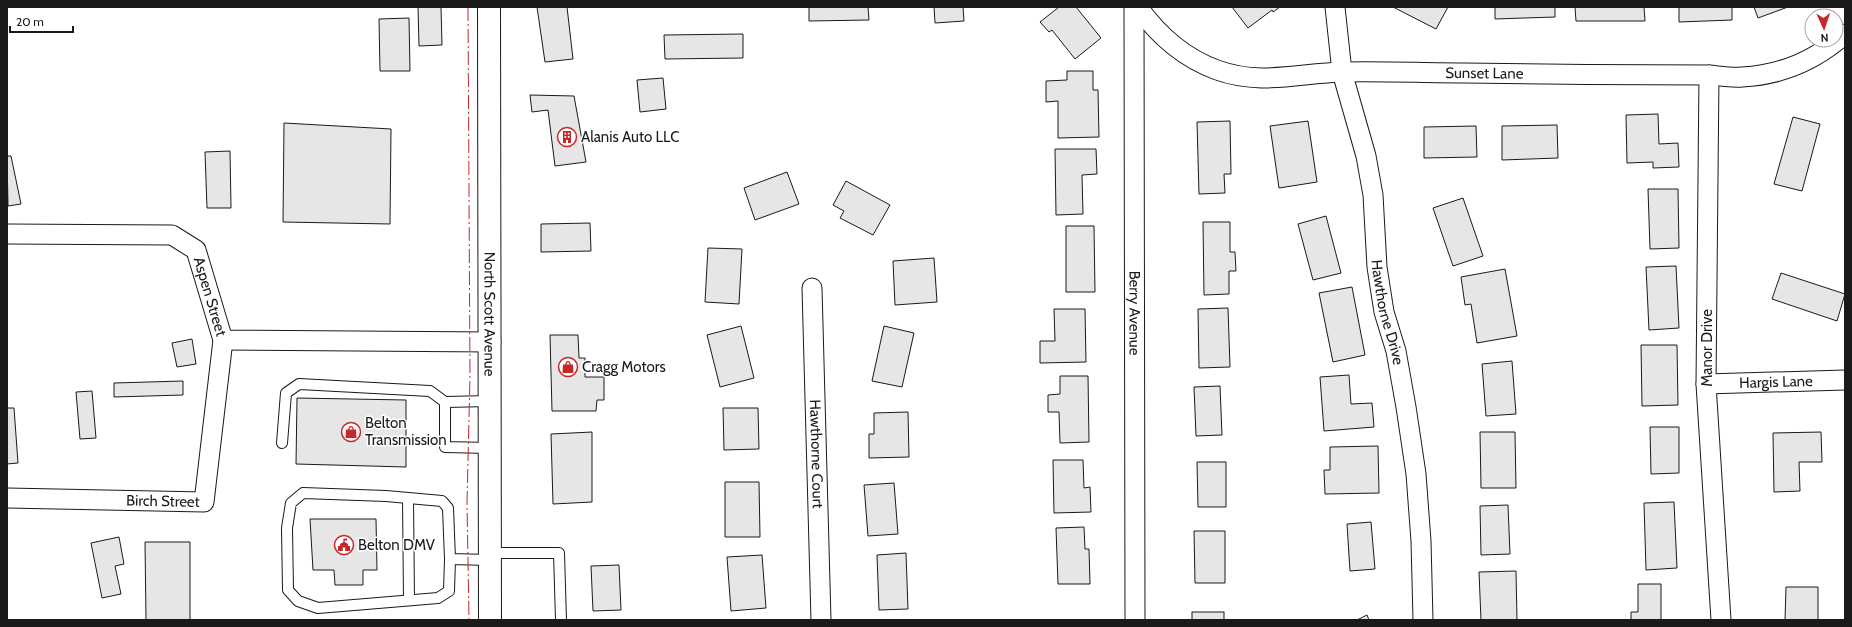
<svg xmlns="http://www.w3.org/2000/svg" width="1852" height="627" font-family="Cabin,sans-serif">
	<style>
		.building { fill: #e6e6e6; stroke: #1a1a1a }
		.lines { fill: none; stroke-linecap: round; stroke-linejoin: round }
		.lane-casing { stroke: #1a1a1a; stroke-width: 12 }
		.street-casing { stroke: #1a1a1a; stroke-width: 21 }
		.secondary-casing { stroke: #1a1a1a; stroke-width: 24 }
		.lane { stroke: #fff; stroke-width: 10 }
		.street { stroke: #fff; stroke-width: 19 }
		.secondary { stroke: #fff; stroke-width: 22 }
		.power { stroke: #c62828; stroke-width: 1; stroke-dasharray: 14 3 2 3; stroke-linecap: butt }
		.labels { text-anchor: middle; stroke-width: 3; stroke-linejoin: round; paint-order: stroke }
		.street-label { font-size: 15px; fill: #1a1a1a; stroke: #fff }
		.poi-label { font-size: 15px; fill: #1a1a1a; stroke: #fff; text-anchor: start }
	</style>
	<rect width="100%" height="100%" fill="#fff"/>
	<g class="building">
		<path d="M418 7H441L442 45 419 46Z"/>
		<path d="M537 7H567L573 59 545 62Z"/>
		<path d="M809 7H868L869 20 809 21Z"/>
		<path d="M934 7H963L964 21 935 23Z"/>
		<path d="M1059 7H1076L1101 38 1075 59 1052 30 1049 32 1040 22Z"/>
		<path d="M1232 7H1280L1273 12 1272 10 1248 28Z"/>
		<path d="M1393 7H1448L1436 29Z"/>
		<path d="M1495 7H1555V17L1495 19Z"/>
		<path d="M1575 7H1644L1645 21H1576Z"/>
		<path d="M1679 7H1732V20L1679 22Z"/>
		<path d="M1754 7H1788L1758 18Z"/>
		<path d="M409 18 410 71H380L379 19Z"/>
		<path d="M743 34V58L665 59 664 35Z"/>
		<path d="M1067 71H1093V90H1098L1099 137 1058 138V101L1046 102V81L1067 80Z"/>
		<path d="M663 78 666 109 640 112 637 80Z"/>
		<path d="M530 95 574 96 586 162 555 166 548 110 532 112Z"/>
		<path d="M1658 114 1659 144 1678 143 1679 167 1653 168V162L1627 163 1626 115Z"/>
		<path d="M1793 117 1820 124 1802 191 1774 184Z"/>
		<path d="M1230 121 1231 174H1224L1225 193 1199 194 1197 122Z"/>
		<path d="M1308 121 1317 182 1279 188 1270 126Z"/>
		<path d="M284 123 391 129 390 224 283 222Z"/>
		<path d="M1557 125 1558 158 1502 160V126Z"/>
		<path d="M1476 126 1477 157 1424 158V127Z"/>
		<path d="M1055 149H1096L1097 174 1082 175 1083 214 1056 215Z"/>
		<path d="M230 151 231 208H207L205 152Z"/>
		<path d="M7 156H11L21 204 8 206Z"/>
		<path d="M787 172 799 204 755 220 744 188Z"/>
		<path d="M846 181 890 205 873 235 840 218 844 211 833 205Z"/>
		<path d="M1648 189H1678L1679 248 1650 249Z"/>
		<path d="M1463 198 1483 256 1453 266 1433 208Z"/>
		<path d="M1326 216 1341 273 1313 280 1298 224Z"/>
		<path d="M1203 222H1230V252H1235L1236 271H1229V294L1204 295Z"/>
		<path d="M590 223 591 251 541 252V224Z"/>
		<path d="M1066 226H1094L1095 292H1066Z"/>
		<path d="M708 248 742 249 739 304 705 302Z"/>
		<path d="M934 258 937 302 895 305 893 261Z"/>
		<path d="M1676 266 1679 328 1649 330 1646 267Z"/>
		<path d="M1505 269 1517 336 1477 343 1471 304 1465 305 1461 277Z"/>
		<path d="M1781 273 1845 294 1837 321 1772 299Z"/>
		<path d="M1352 287 1365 355 1333 362 1319 293Z"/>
		<path d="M1228 308 1230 367 1199 368 1198 309Z"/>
		<path d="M1054 309H1085L1086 362 1040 363V341H1055Z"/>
		<path d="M741 326 754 378 720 387 707 335Z"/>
		<path d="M884 326 914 333 902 387 872 381Z"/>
		<path d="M550 335H578L579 358H585V377H604V400H597L596 411H552Z"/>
		<path d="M192 339 196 364 177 367 172 343Z"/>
		<path d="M1641 345H1677L1678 405 1642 406Z"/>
		<path d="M1512 361 1516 414 1486 416 1482 364Z"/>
		<path d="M1349 375 1351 404 1372 403 1374 427 1324 431 1320 377Z"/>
		<path d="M1060 376H1088L1089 442 1060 443 1059 412H1048V395L1060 394Z"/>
		<path d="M183 381V395L114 397V383Z"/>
		<path d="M1220 386 1222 435 1196 436 1194 387Z"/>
		<path d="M92 391 96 438 80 439 76 392Z"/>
		<path d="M297 398 406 400V467L296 464Z"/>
		<path d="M7 408H14L18 463 7 464Z"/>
		<path d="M723 408H758L759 449 724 450Z"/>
		<path d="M908 412 909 457 869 458V434H874V413Z"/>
		<path d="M1650 427H1679V473L1651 474Z"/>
		<path d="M592 432V502L553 504 551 434Z"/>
		<path d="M1480 432H1515L1516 488H1481Z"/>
		<path d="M1821 432 1822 462H1799L1800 491 1774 492 1773 433Z"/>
		<path d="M1378 446 1379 493 1325 494 1324 470H1330V447Z"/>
		<path d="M1053 460H1083L1084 488 1090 487 1091 512 1054 513Z"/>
		<path d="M1197 462H1226V507H1198Z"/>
		<path d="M725 482H759L760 537H725Z"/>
		<path d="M894 483 898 534 868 536 864 485Z"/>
		<path d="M1674 502 1677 568 1646 570 1644 503Z"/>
		<path d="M1508 505 1510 554 1481 555 1480 506Z"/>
		<path d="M310 519H376L377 570H363V585H335L334 570H313Z"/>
		<path d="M1371 522 1375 569 1350 571 1347 524Z"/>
		<path d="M1084 527 1085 549H1089L1090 584H1058L1056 528Z"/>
		<path d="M1194 531H1225V583H1195Z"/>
		<path d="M119 537 124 564 115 566 121 594 102 598 91 543Z"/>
		<path d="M145 542H190V620H146Z"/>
		<path d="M906 553 908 609 879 610 877 555Z"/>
		<path d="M762 555 766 608 731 611 727 557Z"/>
		<path d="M619 565 621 610 593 611 591 566Z"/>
		<path d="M1516 571 1517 620H1481L1479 572Z"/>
		<path d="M1638 584H1661V620H1631V612H1638Z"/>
		<path d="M1786 587H1818V620H1785Z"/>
		<rect x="1192" y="612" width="32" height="8"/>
		<path d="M1367 615 1369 620H1357Z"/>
	</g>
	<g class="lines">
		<g class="lane-casing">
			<g id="lane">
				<path d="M445 402V447L490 448"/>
				<path d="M282 443 286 393 299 384 430 391 445 402 490 401"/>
				<path d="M408 498 409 600"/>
				<path d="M490 553H559L561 620"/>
				<path d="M450 559 449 591 438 598 318 608 298 601 288 590 287 528 291 503 303 493 386 496 442 501 448 508 450 559 490 560"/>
			</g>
		</g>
		<g class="street-casing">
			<g id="street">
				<path id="s1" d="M1134 7 1135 620"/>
				<path id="s2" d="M1138 7C1158 35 1184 58 1217 70 1261 86 1299 73 1343 72 1383 71 1424 73 1464 73 1546 74 1627 75 1709 75 1720 76 1732 78 1742 77 1781 75 1816 60 1845 34"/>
				<path id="s3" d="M1335 7 1342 72 1366 156 1373 195 1377 267 1384 312 1396 351 1406 407 1416 474 1421 541 1423 620"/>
				<path d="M1709 75 1706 384 1721 620"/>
				<path id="s4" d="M7 234 172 235 196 250 223 340 491 342"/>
				<path id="s5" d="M812 288 821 620"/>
				<path id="s6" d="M1706 384 1845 380"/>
				<path id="s7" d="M7 498 204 502 223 340"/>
			</g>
		</g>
		<g class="secondary-casing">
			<g id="secondary">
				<path id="s8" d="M489 7 490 620"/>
			</g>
		</g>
		<use href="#lane" class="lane"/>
		<use href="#street" class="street"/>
		<use href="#secondary" class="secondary"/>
		<path class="power" d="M468 7 470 376 467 503 469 620"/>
	</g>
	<defs>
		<g id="building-ring" transform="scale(1)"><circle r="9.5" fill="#fff" stroke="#c62828" stroke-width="1.5"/><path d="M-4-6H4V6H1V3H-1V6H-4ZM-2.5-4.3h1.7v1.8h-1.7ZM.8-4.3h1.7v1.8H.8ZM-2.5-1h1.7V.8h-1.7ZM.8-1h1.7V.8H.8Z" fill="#c62828"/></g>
		<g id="shop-ring" transform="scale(1)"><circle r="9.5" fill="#fff" stroke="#c62828" stroke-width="1.5"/><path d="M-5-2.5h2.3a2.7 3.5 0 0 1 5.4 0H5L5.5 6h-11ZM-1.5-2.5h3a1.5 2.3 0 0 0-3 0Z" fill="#c62828"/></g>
		<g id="civic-ring" transform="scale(1)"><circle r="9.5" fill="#fff" stroke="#c62828" stroke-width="1.5"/><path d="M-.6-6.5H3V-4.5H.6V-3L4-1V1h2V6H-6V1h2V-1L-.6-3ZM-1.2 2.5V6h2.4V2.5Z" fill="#c62828"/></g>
	</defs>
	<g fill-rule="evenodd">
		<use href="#building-ring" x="567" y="137"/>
		<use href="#shop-ring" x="568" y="367"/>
		<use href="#shop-ring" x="351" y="432"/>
		<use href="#civic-ring" x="344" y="545"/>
	</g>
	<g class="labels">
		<g class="street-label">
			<text dy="5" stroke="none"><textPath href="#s2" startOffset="371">Sunset Lane</textPath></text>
			<text dy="5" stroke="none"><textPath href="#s4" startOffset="242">Aspen Street</textPath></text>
			<text dy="5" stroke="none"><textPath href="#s3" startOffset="311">Hawthorne Drive</textPath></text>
			<text dy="5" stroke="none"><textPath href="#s8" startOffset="307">North Scott Avenue</textPath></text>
			<text dy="5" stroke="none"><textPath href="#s1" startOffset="306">Berry Avenue</textPath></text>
			<text transform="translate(1707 348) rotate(-90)" y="5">Manor Drive</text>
			<text dy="5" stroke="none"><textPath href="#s6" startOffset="70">Hargis Lane</textPath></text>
			<text dy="5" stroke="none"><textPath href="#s5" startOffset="166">Hawthorne Court</textPath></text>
			<text dy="5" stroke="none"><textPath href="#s7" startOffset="156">Birch Street</textPath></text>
		</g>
		<g class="poi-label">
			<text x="581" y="142">Alanis Auto LLC</text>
			<text x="582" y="372">Cragg Motors</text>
			<text x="365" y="428">Belton<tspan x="365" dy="17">Transmission</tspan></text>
			<text x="358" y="550">Belton DMV</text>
		</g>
	</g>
	<rect width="1852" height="627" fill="none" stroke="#1a1a1a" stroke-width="16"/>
	<g transform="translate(1824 28) rotate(177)"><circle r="19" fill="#ffffff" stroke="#a3a3a3"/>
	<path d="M0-3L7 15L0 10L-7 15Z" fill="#c62828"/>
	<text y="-6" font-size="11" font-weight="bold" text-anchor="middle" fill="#1a1a1a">N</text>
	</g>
	<path d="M10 26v6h63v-6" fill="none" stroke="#1a1a1a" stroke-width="2"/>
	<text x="16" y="26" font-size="12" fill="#1a1a1a" stroke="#ffffff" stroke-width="3" paint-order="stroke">20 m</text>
</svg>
